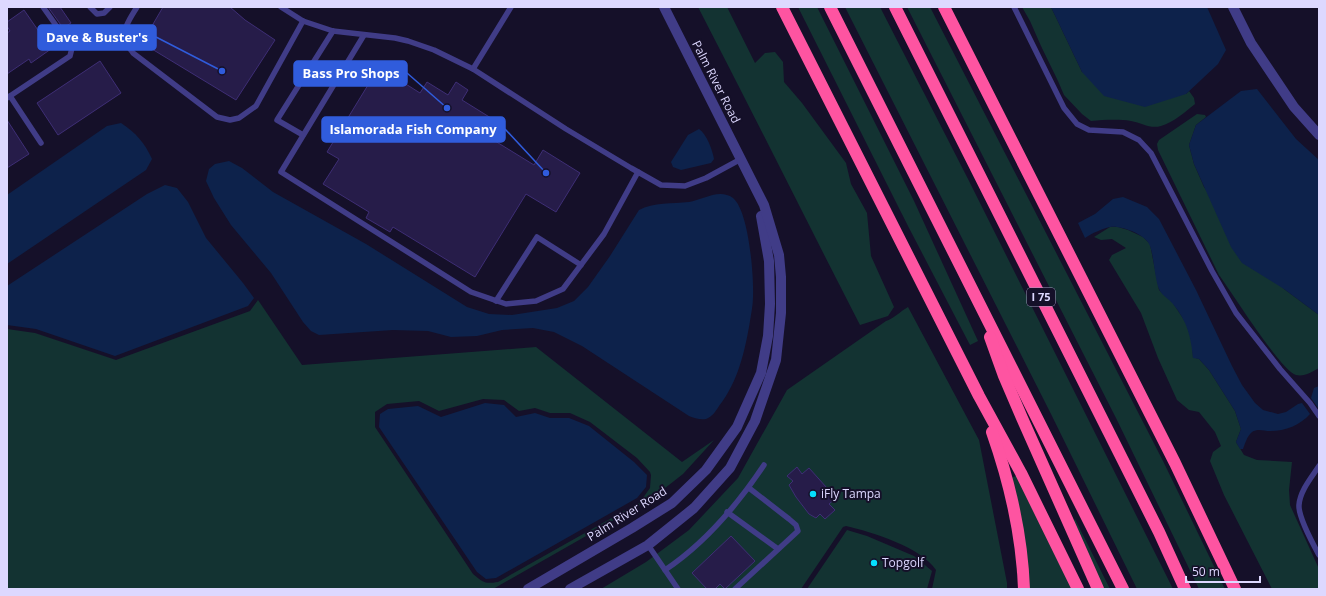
<svg xmlns="http://www.w3.org/2000/svg" width="1326" height="596" font-family="'Open Sans',sans-serif">
	<style>
		.green { fill: #133332; fill-rule: evenodd }
		.water { fill: #0d224b }
		.building { fill: #261c49; stroke: #3e2e75 }
		.lines { fill: none; stroke-linecap: round; stroke-linejoin: round }
		.lane { stroke: #403c87; stroke-width: 5.5 }
		.street { stroke: #403c87; stroke-width: 10 }
		.highway { stroke: #fe54a1; stroke-width: 12 }
		.poi-dot { fill: #05dffe; stroke: #151029; stroke-width: 1.5 }
		.labels { text-anchor: middle; stroke-width: 4; stroke-linejoin: round; paint-order: stroke }
		.shield { fill: #151029; stroke: #a19cbf; stroke-width: 1 }
		.shield-label { font-size: 11px; font-weight: bold; fill: #ddd8ff }
		.street-label { font-size: 12px; fill: #ddd8ff; stroke: #151029 }
		.poi-label { font-size: 12px; fill: #ddd8ff; stroke: #151029; text-anchor: start }
		.leader { fill: none; stroke: #305cdc; stroke-width: 1.5 }
		.callout-dot { fill: #305cdc; stroke: #151029; stroke-width: 1.5 }
		.callout { fill: #305cdc; stroke: #305cdc; stroke-width: 1.5 }
		.callout-label { font-size: 13px; text-anchor: middle; font-weight: bold; fill: #fff }
	</style>
	<rect width="100%" height="100%" fill="#151029"/>
	<g class="green">
		<path d="M698 7H727L755 63 765 53 775 52 783 62 784 82 802 103 846 163 851 184 867 213 871 256 894 307 888 316 860 325C806 220 753 113 698 7Z"/>
		<path d="M798 7H817L914 201 978 341 970 345 908 226Z"/>
		<path d="M845 7H880L968 179 1173 589H1137L1051 414Z"/>
		<path d="M907 7H930L1163 461 1225 589H1199L1116 418Z"/>
		<path d="M1022 7H1051L1082 72 1186 94 1189 91 1194 98 1195 104C1185 112 1174 122 1161 126 1150 129 1142 123 1131 121 1118 119 1104 120 1091 121L1082 114 1064 95 1058 81 1041 46 1030 21Z"/>
		<path d="M1197 114 1205 115 1206 117 1196 125 1189 145 1194 164 1204 187 1284 289 1319 315V368C1312 372 1304 377 1296 375 1281 371 1231 291 1219 275L1158 150 1157 144 1159 140Z"/>
		<path d="M1110 227H1118L1128 230 1143 237 1150 244 1159 290 1173 303 1186 323 1192 341 1193 357 1199 359 1209 370 1235 411 1241 429 1236 442 1244 455 1257 460 1292 462 1289 490 1290 505 1319 569V589H1272L1224 495 1210 461 1213 452 1221 446 1215 432 1199 412 1189 410 1177 400 1158 358 1141 313 1109 260 1112 255 1126 248 1112 239 1101 240 1094 237Z"/>
		<path d="M258 300 302 365 536 347 682 462 714 440 683 474 651 499 493 589H7V329L35 333 116 360 250 311ZM483 399 504 400 519 411 535 408 550 413H570L590 422 637 458 650 472 651 475 650 488 640 502 498 582C485 584 484 583 473 574L375 427V412L387 404 419 401 439 411Z"/>
		<path d="M908 307 979 440 1007 583V589H932L936 570C921 547 872 532 846 526L843 527 801 589H601L646 562 689 530 738 478 787 390 886 321C893 319 901 311 908 307Z"/>
		<path d="M1016 476 1072 589H1028L1011 478Z"/>
		<path d="M1075 519 1110 589H1102L1073 522Z"/>
		<path d="M847 530 867 536 914 556 932 571 927 589H807Z"/>
	</g>
	<g class="water">
		<path d="M1051 7H1207L1226 50 1218 64 1186 94 1145 107 1104 96 1082 72Z"/>
		<path d="M1257 89 1296 139 1319 160V315L1284 289 1242 263 1231 247 1194 164 1189 145 1196 125 1241 91Z"/>
		<path d="M121 123C136 133 144 142 152 159L146 170 7 264V195L107 126Z"/>
		<path d="M699 129C707 135 712 149 714 159L711 163 681 170 673 167 671 162 688 135Z"/>
		<path d="M229 161 242 168 273 192 366 244 467 307 489 314 512 315 557 308 574 301 588 287 610 256 639 210C653 202 673 204 689 202 703 200 719 188 733 198 749 211 754 277 753 297 753 305 751 314 750 321 745 351 738 382 719 406 716 411 712 417 706 419 700 420 694 418 689 416L582 346 554 332 533 328 502 330 477 336 451 337 428 331 393 330 319 335 311 331 303 322 271 273 231 225 214 198 206 181 209 169 215 164Z"/>
		<path d="M165 185 177 188 188 202 206 238 243 283 254 298 248 306 115 356 36 329 7 325V286L147 194Z"/>
		<path d="M1123 197 1147 207 1159 219 1196 290 1232 366 1242 385 1255 403 1263 410 1278 414 1286 412 1298 404 1302 403 1310 414C1300 425 1286 431 1270 431 1264 431 1258 428 1252 432 1247 436 1245 444 1243 449H1240L1236 442 1241 429 1235 411 1209 370 1199 359 1193 358C1191 336 1187 321 1173 304 1169 299 1163 296 1160 291 1155 283 1154 256 1150 246 1147 235 1121 225 1110 227 1102 229 1092 233 1085 238L1078 223 1095 214 1113 199Z"/>
		<path d="M1319 386V408H1318L1311 398 1314 388Z"/>
		<path d="M485 403 504 405 516 417 535 413 550 418H569L589 426 634 462 647 475 646 487 637 498 496 578 486 579 477 572 379 427 380 414 388 409 418 406 441 417Z"/>
	</g>
	<g class="building">
		<path d="M48 7H60L71 23 63 28Z"/>
		<path d="M163 7H230L245 20 275 40 236 100 142 43Z"/>
		<path d="M24 10 51 49 31 63 29 59 7 74V33L10 31 7 26V22Z"/>
		<path d="M100 61 121 93 58 135 37 103Z"/>
		<path d="M371 62 420 93 427 82 448 95 456 82 468 90 462 100 491 118 482 133 534 165 543 150 580 173 556 212 526 194 475 277 393 227 390 232 366 218 369 212 323 184 339 159 327 152 368 85 360 80Z"/>
		<path d="M7 120 29 154 7 168Z"/>
		<path d="M797 467 802 474 809 468 836 498 829 504 835 510 825 519 820 514 816 518 809 514 796 497 789 485 793 481 787 476Z"/>
		<path d="M731 536 755 561 725 589 720 584 715 589H707L692 573Z"/>
	</g>
	<g class="lines">
		<g class="lane">
			<path d="M90 7 97 14 104 13 110 7"/>
			<path d="M137 7C131 17 121 30 126 42 127 46 131 50 133 53L217 117 230 120 239 118 256 106 303 21"/>
			<path d="M281 7 303 21 333 31 395 38 408 41 434 50 473 69 566 129 631 168 661 185 685 186 706 178 741 159"/>
			<path d="M1014 7 1064 108 1077 124 1089 130 1123 132 1139 140 1151 153 1212 271 1236 313 1280 369 1310 403 1319 416"/>
			<path d="M364 35 281 172 471 292 506 304 536 301 563 289 604 234 638 172"/>
			<path d="M473 69 511 7"/>
			<path d="M10 96 41 143"/>
			<path d="M7 98 70 56 72 48 43 7"/>
			<path d="M303 135 277 120 333 31"/>
			<path d="M496 301 537 237 581 265"/>
			<path d="M1319 466C1311 478 1300 491 1299 505 1298 517 1313 544 1319 555"/>
			<path d="M727 512 778 549"/>
			<path d="M648 545 678 589"/>
			<path d="M665 570C704 544 738 504 764 465"/>
			<path d="M735 589 798 531 796 525 789 519 749 488"/>
		</g>
		<g class="street">
			<path d="M1233 7 1251 43 1294 107 1319 135"/>
			<path d="M528 589 632 528 672 503 706 470 737 427 761 373 768 336 770 304 769 261 761 216"/>
			<path d="M570 589 648 545 694 508 730 468 755 421 776 360 781 313V277L779 255 764 205 664 7"/>
		</g>
		<g class="highway">
			<path d="M782 7 979 396 1021 473 1078 589"/>
			<path d="M830 7 1123 589"/>
			<path d="M895 7 1159 532 1185 589"/>
			<path d="M944 7 1175 463 1235 589"/>
			<path d="M990 337 1004 376 1022 418 1098 589"/>
			<path d="M992 432C1010 483 1022 535 1024 589"/>
		</g>
	</g>
	<g class="poi-dot">
		<circle cx="813" cy="494" r="4"/>
		<circle cx="874" cy="563" r="4"/>
	</g>
	<g class="labels">
		<rect class="shield" x="1027" y="288" width="28" height="18" rx="3"/>
		<g class="shield-label">
			<text x="1041" y="301">I 75</text>
		</g>
		<g class="street-label">
			<text transform="translate(716 82) rotate(63)" y="4">Palm River Road</text>
			<text transform="translate(627 514) rotate(-32)" y="4">Palm River Road</text>
		</g>
		<g class="poi-label">
			<text x="821" y="498">iFly Tampa</text>
			<text x="882" y="567">Topgolf</text>
		</g>
	</g>
	<path class="leader" d="M222 71L156 37M447 108L407 73M546 173L505 129"/>
	<g class="callout-dot">
		<circle cx="222" cy="71" r="4"/>
		<circle cx="447" cy="108" r="4"/>
		<circle cx="546" cy="173" r="4"/>
	</g>
	<g class="callout">
		<rect x="38" y="25" width="118" height="25" rx="4"/>
		<rect x="294" y="61" width="113" height="25" rx="4"/>
		<rect x="322" y="117" width="183" height="25" rx="4"/>
	</g>
	<g class="callout-label">
		<text x="97" y="42">Dave &amp; Buster's</text>
		<text x="351" y="78">Bass Pro Shops</text>
		<text x="413" y="134">Islamorada Fish Company</text>
	</g>
	<rect width="1326" height="596" fill="none" stroke="#ddd8ff" stroke-width="16"/>
	<path d="M1186 576v6h74v-6" fill="none" stroke="#ddd8ff" stroke-width="2"/>
	<text x="1192" y="576" font-size="12" fill="#ddd8ff" stroke="#151029" stroke-width="3" paint-order="stroke">50 m</text>
</svg>
